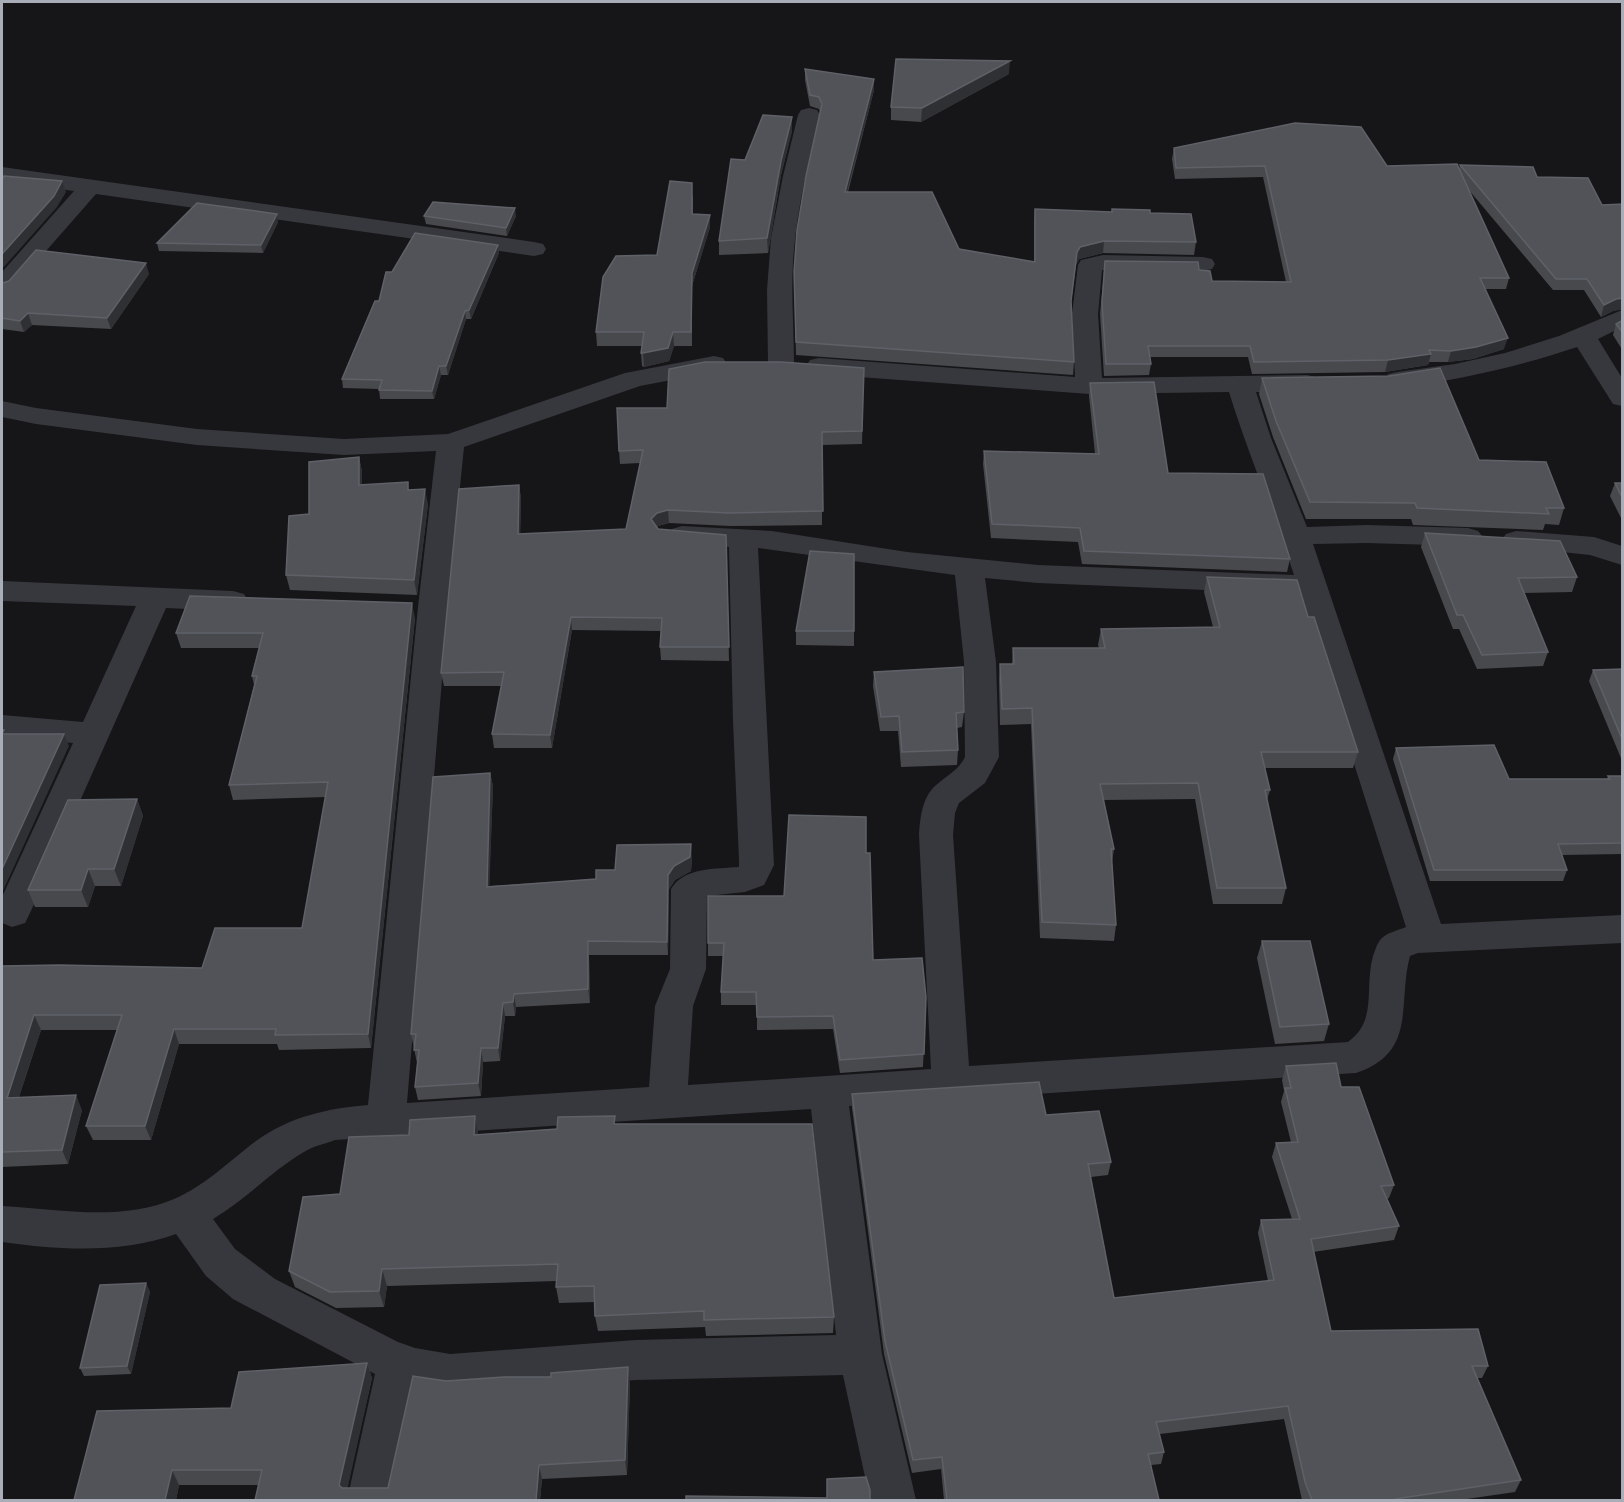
<svg xmlns="http://www.w3.org/2000/svg" width="1624" height="1502" font-family="'Sofia Sans Condensed',sans-serif">
	<style>
		.lines { fill: none; stroke-linecap: round; stroke-linejoin: round }
		.minor { fill: #37383d; fill-rule: evenodd }
		.wall { fill: #47494d }
		.shaded-wall { fill: #2f3033 }
		.building { fill: #525359; stroke: #5f6168; stroke-width: 1.5 }
	</style>
	<rect width="100%" height="100%" fill="#161618"/>
	<g class="lines">
		<g class="minor">
			<path d="M809 108 817 110 820 115C808 163 796 212 793 262 791 296 794 330 794 364L790 370 781 372 772 370 768 364 767 290 771 238 783 176 798 115 801 110Z"/>
			<path d="M2 167 534 242 543 244 546 249 543 254 534 256 96 194 11 291 2 293V272L74 191 2 181Z"/>
			<path d="M1103 255 1203 257 1212 259 1215 264 1212 269 1203 271 1102 270 1098 314 1102 378 1307 375 1316 377 1320 383 1316 389 1307 391 1256 392 1271 438 1307 527 1367 525 1468 528 1478 531 1483 537 1478 543 1468 546 1367 543 1313 544 1441 924 1622 915V943L1418 953 1410 956C1397 1004 1418 1052 1356 1073L849 1106 882 1354 916 1500H870L843 1375 636 1380 450 1394 416 1389 393 1500H347L375 1374 233 1299 206 1276 176 1234C121 1254 59 1250 2 1242V1206C58 1209 120 1222 174 1199 205 1186 229 1161 256 1141 289 1117 328 1108 368 1105L418 607 436 451 344 455 197 445 36 424 2 417V401L36 408 197 429 344 439 448 434 625 373 714 356 723 358 727 364 723 370 640 386 464 447 448 607 407 1103 649 1087 655 1006 670 969 671 889C684 867 716 869 739 867V860L733 721 729 547 672 541 667 535 672 529 682 526 772 531 907 552 1038 565 1294 575C1274 513 1248 454 1229 392L1089 394 819 374 810 372 806 366 810 360 819 358 1075 377 1072 314 1078 265 1081 260ZM758 548 955 575 964 662 965 757C958 771 946 776 935 786 922 798 920 819 919 835L931 1069 688 1085 693 1006 706 969 707 896 745 892 764 885 774 865ZM985 578 1038 583 1300 594 1406 927C1399 930 1386 933 1381 939 1377 943 1375 951 1373 956 1364 989 1378 1020 1348 1042L969 1066 953 835 955 813 959 803 985 783 999 757 996 662ZM811 1109 836 1335 636 1340 450 1354 415 1348 398 1342 275 1279 235 1249 213 1219C246 1200 271 1171 304 1152 313 1146 325 1144 335 1140Z"/>
			<path d="M1622 310V327L1598 339 1622 378V406L1613 404 1577 347C1518 367 1459 380 1397 388L1388 386 1384 380 1388 374 1397 372 1455 364 1505 353 1559 336Z"/>
			<path d="M1516 531 1594 537 1622 546V565L1590 555 1506 546 1501 540 1506 534Z"/>
			<path d="M2 581 233 591 244 594 248 601 244 608 233 611 166 608 30 913 25 923 12 927 2 923V897L73 743 2 737V715L83 722 136 606 2 601Z"/>
		</g>
	</g>
	<g class="wall">
		<path d="M805 69 874 90 848 192 959 249 1034 262V221L1035 209 1112 212V209L1150 213 1196 242 1194 255 1103 253 1079 259 1076 265 1071 303 1074 362 1073 375 796 355 794 272 820 112 819 109 810 106 805 80Z"/>
		<path d="M1009 74 921 122 891 120V107Z"/>
		<path d="M792 117V131L781 175 768 253 719 255V241L745 160Z"/>
		<path d="M1174 148 1387 166 1459 169 1460 165 1537 177 1602 205 1623 204V309L1613 311 1601 317 1584 290H1553L1468 189 1509 278 1506 289H1486L1504 349 1473 359 1448 362H1429L1428 365 1385 372 1252 374 1248 357H1150L1151 364 1149 375 1104 376 1100 314 1105 261 1199 270 1212 281 1286 282 1263 177 1175 179 1172 159Z"/>
		<path d="M693 195V214L710 215V227L692 286V346H674L669 361 644 367 642 366 641 353 642 346H597L596 332 657 255Z"/>
		<path d="M424 216H516L507 236 426 224Z"/>
		<path d="M278 222 263 253 159 251 157 243Z"/>
		<path d="M498 245 499 253 471 319H466L448 375H441L434 399H380L379 389 343 388 342 379 379 301Z"/>
		<path d="M149 274 111 329 32 325 24 332 2 329V283Z"/>
		<path d="M1623 320V351L1613 335 1616 324Z"/>
		<path d="M864 368 862 444 822 445V525L730 526 669 523 658 526 657 528 658 529 726 535 729 661 661 660 660 647 661 631 572 630 552 748H494L492 734 501 686H444L441 673 519 485 521 498 520 534 626 529 640 463 620 464 619 451 667 408Z"/>
		<path d="M1262 378 1479 460 1564 508 1559 525 1545 524 1543 530 1413 525 1411 519H1306L1273 437 1259 394Z"/>
		<path d="M1090 383 1168 473 1290 559 1287 572 1082 564 1078 542 991 538 983 464 984 451 1095 454 1089 396Z"/>
		<path d="M359 457 362 472V485L410 490 428 504 417 595 290 590 286 575 309 514Z"/>
		<path d="M1615 483H1623V522L1610 496Z"/>
		<path d="M1425 533 1577 577 1572 592 1524 593 1548 652 1543 666 1477 669 1459 629H1453L1421 547Z"/>
		<path d="M854 554V646L796 645V631Z"/>
		<path d="M1207 577 1308 617 1358 752 1353 768H1265L1270 790 1267 800 1286 888 1282 904H1213L1195 799 1104 800 1114 849 1112 862 1116 925 1114 941 1040 938 1031 724 1000 725 999 680 1000 664H1012L1013 648H1099L1098 645 1101 629 1213 627 1204 592Z"/>
		<path d="M415 618 371 1048 279 1050 277 1044H179L151 1140H93L86 1126 117 1030H41L19 1097 82 1110 68 1164 2 1167V966L202 968 302 928 326 797 233 800 229 785 254 685 252 676 259 648H181L176 633Z"/>
		<path d="M1623 669V763L1589 681 1593 670Z"/>
		<path d="M874 672 964 712 962 727 957 728 958 750 957 765 901 767 898 731H880L873 686Z"/>
		<path d="M1396 748 1509 779H1607L1608 776H1623V854L1562 855 1567 870 1563 881H1430L1393 759Z"/>
		<path d="M490 773 493 786 489 886 596 879 615 870 692 858 691 871 675 880 669 889 668 955H589L590 1003 516 1007 515 1016H505L500 1061 483 1062 481 1096 418 1100 415 1087 417 1063 411 1034Z"/>
		<path d="M137 799 143 816 121 886H95L88 907H35L28 890Z"/>
		<path d="M866 853 873 960 926 997 923 1067 840 1073 833 1029 757 1030V1005H721V992L723 956H708V943L784 896Z"/>
		<path d="M1262 941 1329 1024 1324 1041 1275 1044 1257 958Z"/>
		<path d="M1286 1066 1341 1087 1394 1185 1389 1198 1387 1199 1399 1226 1394 1240 1313 1252 1331 1331 1488 1366 1482 1378H1477L1521 1480 1515 1492 1460 1500H1302L1284 1419 1160 1434 1164 1452 1161 1464 1151 1465 1159 1500H944L941 1469 912 1473 884 1354 852 1108V1094L1046 1115 1111 1162 1108 1175 1091 1177 1114 1298 1268 1281 1258 1233 1261 1220 1292 1219 1272 1157 1276 1143 1291 1142 1281 1102 1284 1091 1282 1080Z"/>
		<path d="M475 1116 478 1135 616 1124 834 1317 833 1333 706 1336 705 1327 598 1331 595 1316V1302L559 1303 556 1287 557 1281 387 1286 384 1307 336 1308 295 1287 289 1271 340 1194 409 1135Z"/>
		<path d="M146 1283 150 1292 131 1374 84 1376 80 1368Z"/>
		<path d="M367 1363 372 1378 347 1488H388L446 1381 630 1383 627 1475 542 1479 540 1500 259 1485H179L176 1500H74L231 1408Z"/>
	</g>
	<g class="shaded-wall">
		<path d="M1010 61 1009 74 921 122 922 108Z"/>
		<path d="M874 79V90L844 204 845 192Z"/>
		<path d="M792 117V131L781 175 768 253 767 238 781 161Z"/>
		<path d="M62 181 66 192 57 207 2 269V254Z"/>
		<path d="M515 208 516 216 507 236 506 228Z"/>
		<path d="M277 214 278 222 263 253 261 245Z"/>
		<path d="M710 215V227L692 286V346V273Z"/>
		<path d="M1104 241 1103 253 1079 259 1076 265 1077 252 1080 247Z"/>
		<path d="M498 245 499 253 471 319 469 310Z"/>
		<path d="M146 263 149 274 111 329 107 318Z"/>
		<path d="M1623 298V309L1613 311 1601 317 1604 305 1616 299Z"/>
		<path d="M465 311 466 319 448 375 446 366Z"/>
		<path d="M28 313 32 325 24 332 20 321Z"/>
		<path d="M673 332 674 346 669 361 644 367 643 353Z"/>
		<path d="M1508 338 1504 349 1473 359 1448 362 1451 351Z"/>
		<path d="M1431 354 1428 365 1385 372 1388 360Z"/>
		<path d="M439 366 441 375 434 399 432 391Z"/>
		<path d="M359 457 362 472V500L359 485Z"/>
		<path d="M519 485 521 498 520 547 518 534Z"/>
		<path d="M425 489 428 504 417 595 414 580Z"/>
		<path d="M668 510 669 523 658 526 652 533 651 519 657 513Z"/>
		<path d="M412 603 415 618 371 1048 368 1034Z"/>
		<path d="M571 617 572 630 552 748 550 735Z"/>
		<path d="M64 734 69 746 2 893V869Z"/>
		<path d="M490 773 493 786 489 900 487 887Z"/>
		<path d="M137 799 143 816 121 886 114 869Z"/>
		<path d="M691 844 692 858 691 871 675 880 669 889 668 955 667 942 668 875Z"/>
		<path d="M88 869 95 886 88 907 81 890Z"/>
		<path d="M588 941 589 955 590 1003 588 989Z"/>
		<path d="M514 994 516 1007 515 1016 513 1002Z"/>
		<path d="M503 1003 505 1016 500 1061 498 1048Z"/>
		<path d="M34 1015 41 1030 14 1112 7 1098Z"/>
		<path d="M174 1029 179 1044 151 1140 145 1126Z"/>
		<path d="M481 1048 483 1062 481 1096 478 1083Z"/>
		<path d="M76 1095 82 1110 68 1164 62 1150Z"/>
		<path d="M475 1116 478 1133 477 1152 474 1135Z"/>
		<path d="M382 1269 387 1286 384 1307 379 1291Z"/>
		<path d="M146 1283 150 1292 131 1374 127 1366Z"/>
		<path d="M367 1363 372 1378 345 1500 339 1485Z"/>
		<path d="M628 1367 630 1383 627 1475 625 1460Z"/>
		<path d="M539 1465 542 1479 540 1500H536Z"/>
		<path d="M172 1470 179 1485 176 1500H165Z"/>
	</g>
	<g class="building">
		<path d="M896 59 1010 61 922 108 891 107Z"/>
		<path d="M805 69 874 79 845 192H932L959 249 1035 262V209L1112 212V209L1150 210V213L1191 214 1196 242 1104 241 1080 247 1077 252 1071 301 1074 362 796 342 794 272 797 230 806 176 822 104 819 97 810 95Z"/>
		<path d="M763 115 792 117 781 161 767 238 719 241 731 159 745 160Z"/>
		<path d="M1295 123 1361 127 1387 166 1457 164 1509 278H1480L1508 338 1476 347 1451 351 1429 350 1431 354 1388 360 1254 362 1250 346H1148L1151 364H1106L1102 303 1105 261 1198 262 1199 270 1210 271 1212 281 1291 282 1265 166 1176 168 1174 148Z"/>
		<path d="M1460 165 1533 167 1537 177 1588 178 1602 205 1623 204V298L1616 299 1604 305 1587 279H1556Z"/>
		<path d="M4 176 62 181 54 196 2 254V180Z"/>
		<path d="M670 181 692 183V214L710 215 692 273 691 332H673L668 348 643 353H641L644 332H596L603 277 616 256 657 255Z"/>
		<path d="M433 202 515 208 506 228 424 216Z"/>
		<path d="M197 203 277 214 261 245 157 243Z"/>
		<path d="M415 233 498 245 469 310 465 311 446 366H439L432 391 379 390 382 380 342 379 375 301H379L386 272H392Z"/>
		<path d="M36 250 146 263 107 318 28 313 20 321 2 318V283L9 281Z"/>
		<path d="M1623 320V333L1616 324Z"/>
		<path d="M705 362H781L864 368 862 431 822 432 823 511 729 513 668 510 657 513 651 519 658 529 726 535 729 647H660L662 618 571 617 550 735 492 734 504 672 441 673 459 489 519 485 518 534 626 529 643 450 619 451 617 408H667L669 369Z"/>
		<path d="M1440 368 1479 460 1546 462 1564 508H1546L1549 514 1417 508 1415 503 1310 502 1276 421 1262 378 1389 376Z"/>
		<path d="M1154 382 1168 473 1263 474 1290 559 1084 551 1080 528 992 524 984 451 1099 454 1090 383Z"/>
		<path d="M359 457V485L408 482V490L425 489 414 580 286 575 289 516 309 514V462Z"/>
		<path d="M1615 483H1623V499Z"/>
		<path d="M1425 533 1560 541 1577 577 1518 578 1548 652 1482 655 1463 615H1457Z"/>
		<path d="M810 551 854 554V631H796Z"/>
		<path d="M1207 577 1297 580 1308 617H1314L1358 752H1261L1270 790H1265L1286 888H1217L1198 783 1100 784 1114 849H1111L1116 925 1042 922 1032 708 1002 709 1000 664H1014L1013 648H1105L1101 629 1220 627Z"/>
		<path d="M190 596 412 603 368 1034 275 1035 276 1029H174L145 1126H86L122 1015H34L7 1098 76 1095 62 1150 2 1152V966L59 965 202 968 215 928H302L328 782 229 785 257 676H252L263 633H176Z"/>
		<path d="M963 667 964 712 956 713 958 750 902 752 899 716 881 717 874 672Z"/>
		<path d="M1623 669V741L1593 670Z"/>
		<path d="M2 730H4L2 734H64L2 869Z"/>
		<path d="M1494 745 1509 779H1610L1608 776H1623V843L1558 844 1567 870H1434L1396 748Z"/>
		<path d="M490 773 487 887 596 879V870H615L617 845 691 844 690 857 674 866 668 875 667 942 588 941V989L514 994 513 1002 503 1003 498 1048H481L478 1083 415 1087 419 1050H414L416 1034H411L433 777Z"/>
		<path d="M137 799 114 869H88L81 890H28L68 800Z"/>
		<path d="M789 815 866 817V853H870L873 960 922 958 926 997 924 1054 840 1060 833 1016 757 1017 756 992H721L724 943H708V896H784Z"/>
		<path d="M1262 941H1310L1329 1024 1280 1027Z"/>
		<path d="M1336 1063 1341 1087H1359L1394 1185 1381 1186 1399 1226 1311 1239 1331 1331 1478 1329 1488 1366H1472L1521 1480 1395 1499 1396 1500H1312L1305 1482 1288 1406 1156 1422 1164 1452 1148 1454 1159 1500H947L942 1457 913 1460 885 1341 852 1094 1039 1082 1046 1115 1099 1111 1111 1162 1088 1164 1114 1298 1274 1280 1261 1220 1300 1219 1276 1143 1298 1142 1285 1088H1291L1286 1066Z"/>
		<path d="M475 1116 474 1135 557 1129 558 1117 615 1116 614 1124H812L834 1317 704 1320V1311L595 1316 594 1286 556 1287 558 1264 382 1269 379 1291 330 1292 289 1271 303 1197 340 1194 349 1137 409 1135 410 1120Z"/>
		<path d="M146 1283 127 1366 80 1368 100 1285Z"/>
		<path d="M367 1363 339 1485 342 1488H388L413 1376 446 1381 504 1377H551V1373L628 1367 625 1460 539 1465 536 1500H255L262 1470H172L165 1500H74L97 1411 231 1408 239 1372Z"/>
		<path d="M866 1477 870 1490V1500H686V1496L827 1498V1479Z"/>
	</g>
	<rect width="1624" height="1502" fill="none" stroke="#a8adb8" stroke-width="6"/>
</svg>
